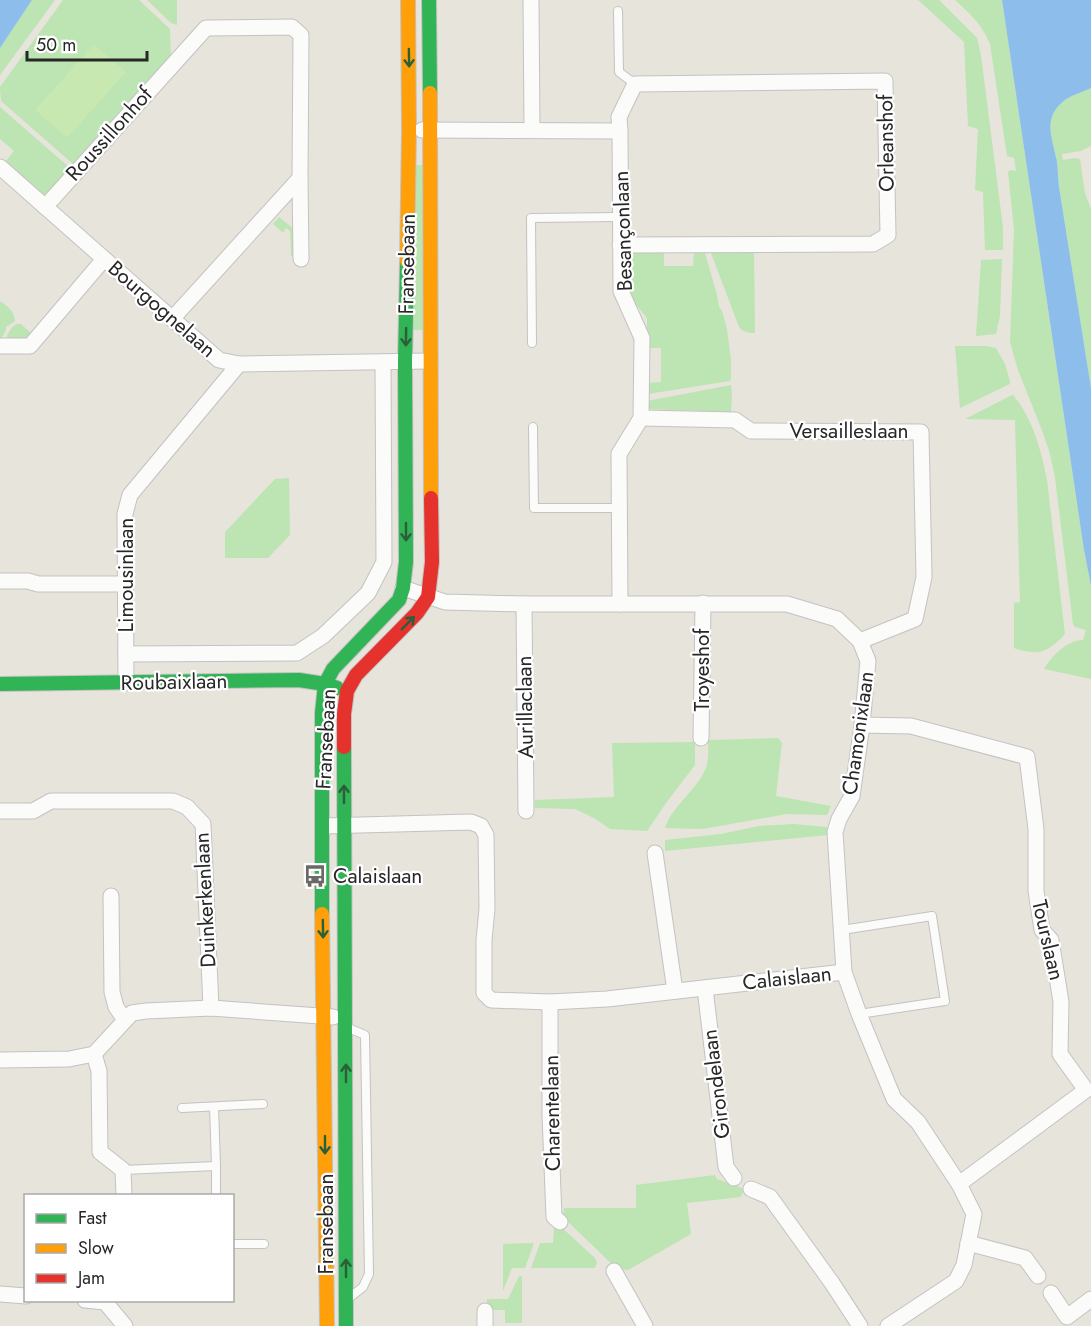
<svg xmlns="http://www.w3.org/2000/svg" width="1091" height="1326" font-family="Jost,sans-serif">
	<style>
		.green { fill: #bde4b3 }
		.pitch { fill: #c7e8b0 }
		.water { fill: #8cbdeb }
		.lines { fill: none; stroke-linecap: round; stroke-linejoin: round }
		.lane-casing { stroke: #c4c2c2; stroke-width: 10 }
		.street-casing { stroke: #c4c2c2; stroke-width: 17 }
		.fast-casing { stroke: #c4c2c2; stroke-width: 16 }
		.slow-casing { stroke: #c4c2c2; stroke-width: 16 }
		.jam-casing { stroke: #c4c2c2; stroke-width: 16 }
		.lane { stroke: #fbfbfa; stroke-width: 8 }
		.street { stroke: #fbfbfa; stroke-width: 15 }
		.fast { stroke: #30b455; stroke-width: 14 }
		.slow { stroke: #ff9f0a; stroke-width: 14 }
		.jam { stroke: #e5322d; stroke-width: 14 }
		.oneway { stroke: #2b5f39 }
		.labels { text-anchor: middle; stroke-width: 4.5; stroke-linejoin: round; paint-order: stroke }
		.street-label { font-size: 21px; fill: #272727; stroke: #fff }
		.poi-label { font-size: 21px; fill: #272727; stroke: #fff; text-anchor: start }
	</style>
	<rect width="100%" height="100%" fill="#e7e4dc"/>
	<g class="green">
		<path d="M32 0H55L0 75V48Z"/>
		<path d="M63 0H139L170 29 171 60 107 129 103 130 73 164 1 101 0 87Z"/>
		<path d="M147 0H177V25L171 23Z"/>
		<path d="M918 0H939L977 38 981 55 1003 228V250H985L983 192 975 190 978 129 968 126 964 42Z"/>
		<path d="M955 0H1002L1084 550 1091 586V679L1044 669C1052 656 1067 640 1083 640L1086 630 1075 627 1073 624 1055 478 1050 454 1043 433 1018 370 1010 342 1014 230 1008 172 1010 170 1016 171 1014 158 1007 156 990 44C981 23 971 15 955 0Z"/>
		<path d="M1091 88V146L1081 151 1062 154 1063 160 1074 158 1080 159 1085 193 1091 209V388L1059 187C1058 179 1058 170 1057 162 1053 139 1041 118 1065 100 1072 95 1083 92 1091 88Z"/>
		<path d="M0 107 70 168 49 194 44 196 6 161 14 151 0 139Z"/>
		<path d="M413 165H424L425 330H413Z"/>
		<path d="M279 217 295 230 297 256H291L290 231 286 228 283 233 273 224Z"/>
		<path d="M625 252H664V266H693L694 252 705 253 717 295 719 307 722 311 727 329 731 360V378L730 381 648 394V383L661 382V348H647V318L627 293Z"/>
		<path d="M711 253H754L755 333C749 333 742 332 739 327Z"/>
		<path d="M1002 259 1000 316 996 334 976 336 981 260Z"/>
		<path d="M0 301C8 307 14 310 15 321L6 327V330L0 341Z"/>
		<path d="M16 324H21L32 334 26 342H7C6 334 10 329 16 324Z"/>
		<path d="M955 346H986L996 348 1005 364 1010 381V384L960 408Z"/>
		<path d="M731 385 732 394 731 412 648 409 647 401Z"/>
		<path d="M1013 395C1033 419 1041 450 1047 480L1065 634C1047 653 1039 656 1014 648V603L1020 602 1015 420 965 419 1010 396Z"/>
		<path d="M289 478 290 535 268 558H225V532L275 479Z"/>
		<path d="M778 738 782 743 776 796 831 806 827 815 787 814 703 829 665 828C672 805 703 785 707 764 709 756 708 747 708 740Z"/>
		<path d="M695 742V765L666 803 647 831 610 829 594 818 575 809 535 808V800L614 797 612 743Z"/>
		<path d="M794 824 827 827 828 835 665 851V840L721 834 759 826Z"/>
		<path d="M715 1175 717 1179 742 1188 743 1192 741 1197 687 1203 691 1234 628 1270 617 1269 563 1217 564 1208H636V1185Z"/>
		<path d="M560 1226 595 1258 597 1262 595 1268H531L540 1243H553L554 1228Z"/>
		<path d="M534 1243 525 1268H512L503 1291V1244Z"/>
		<path d="M519 1276H522V1323H505V1310H487V1299H508Z"/>
	</g>
	<path class="pitch" d="M94 44 126 72 67 138 35 110Z"/>
	<g class="water">
		<path d="M0 0H32L0 48Z"/>
		<path d="M1002 0H1091V88C1083 92 1072 95 1065 100 1041 118 1053 139 1057 162 1058 170 1058 179 1059 187L1091 388V586L1084 550Z"/>
	</g>
	<g class="lines">
		<g class="lane-casing">
			<g id="lane">
				<path d="M618 11 619 72 635 84"/>
				<path d="M532 343 531 218 620 217"/>
				<path d="M533 427 534 508H619"/>
				<path d="M842 930 932 916 945 1001 859 1014"/>
				<path d="M346 1027 365 1035 369 1274 363 1287 349 1298"/>
				<path d="M214 1107 216 1166"/>
				<path d="M182 1108 263 1104"/>
				<path d="M123 1170 216 1166V1196"/>
				<path d="M232 1244H264"/>
			</g>
		</g>
		<g class="street-casing">
			<g id="street">
				<path d="M531 0 532 130"/>
				<path d="M422 130 620 131"/>
				<path d="M0 167 219 360 239 364 430 361"/>
				<path d="M300 178 301 259"/>
				<path d="M45 207 206 28 292 27 301 35 300 178 172 319"/>
				<path d="M620 245 873 244 888 235 885 81 635 84 619 117 620 131 621 291 642 338 641 418 619 454 620 604"/>
				<path d="M0 346H30L104 259"/>
				<path d="M641 418 735 420 751 431 921 432 924 577 915 619 860 641"/>
				<path d="M0 581H28L38 584H125"/>
				<path d="M403 588 445 602 524 604H787L837 619 860 641 868 661 862 725 852 796 839 819 835 832 844 972 859 1014 894 1099 918 1122 959 1184 974 1214 964 1265 956 1281 888 1326"/>
				<path d="M524 604 526 811"/>
				<path d="M126 654 297 653 323 636 368 593 384 562 383 362"/>
				<path d="M126 683 125 514 130 495 239 364"/>
				<path d="M862 725 911 726 1027 757 1036 829V891L1042 930 1051 940 1061 1002 1060 1054 1086 1090 959 1184"/>
				<path d="M701 738 703 603"/>
				<path d="M0 811H33L51 801H173L187 807 203 824 211 1008"/>
				<path d="M323 826 471 822 481 826 486 835 487 909 484 940V993L491 1000 550 1002 607 999 844 972"/>
				<path d="M655 853 675 991"/>
				<path d="M111 896 112 992 116 1007 125 1020"/>
				<path d="M705 988 726 1167 734 1178"/>
				<path d="M550 1002V1115L554 1217 560 1222"/>
				<path d="M94 1054 99 1071 100 1152 123 1170 124 1196"/>
				<path d="M0 1060 69 1059 94 1054 132 1013 146 1011 211 1008 333 1017"/>
				<path d="M751 1189 770 1197 832 1283 860 1326"/>
				<path d="M968 1243 1025 1258 1038 1276"/>
				<path d="M614 1271 645 1326"/>
				<path d="M1051 1293 1067 1317 1091 1299"/>
				<path d="M0 1294 26 1296"/>
				<path d="M85 1300 105 1302 125 1326"/>
				<path d="M485 1311V1326"/>
			</g>
		</g>
		<g class="fast-casing">
			<g id="fast">
				<path d="M429 0 430 93"/>
				<path d="M0 684 299 680 325 684 337 688"/>
				<path d="M344 747 346 1326"/>
				<path d="M322 914V713L325 684 333 669 399 600 403 588 406 562 405 362 407 261"/>
			</g>
		</g>
		<g class="slow-casing">
			<g id="slow">
				<path d="M430 93 431 498"/>
				<path d="M407 261 409 130 408 0"/>
				<path d="M322 914 327 1326"/>
			</g>
		</g>
		<g class="jam-casing">
			<path id="jam" d="M344 747V714L347 691 356 675 417 613 428 597 432 562 431 498"/>
		</g>
		<use href="#lane" class="lane"/>
		<use href="#street" class="street"/>
		<use href="#fast" class="fast"/>
		<use href="#slow" class="slow"/>
		<use href="#jam" class="jam"/>
	</g>
	<defs><path id="oneway-shaft" d="M-6 0H5M1.5-3L5.5 0L1.5 3" fill="none" stroke-width="1.6" stroke-linecap="round" stroke-linejoin="round" transform="scale(1.5)"/></defs>
	<g class="oneway">
		<use href="#oneway-shaft" transform="translate(409 58) rotate(89)"/>
		<use href="#oneway-shaft" transform="translate(406 337) rotate(91)"/>
		<use href="#oneway-shaft" transform="translate(406 532) rotate(90)"/>
		<use href="#oneway-shaft" transform="translate(408 623) rotate(-45)"/>
		<use href="#oneway-shaft" transform="translate(344 794) rotate(-90)"/>
		<use href="#oneway-shaft" transform="translate(323 929) rotate(89)"/>
		<use href="#oneway-shaft" transform="translate(346 1073) rotate(-90)"/>
		<use href="#oneway-shaft" transform="translate(325 1145) rotate(90)"/>
		<use href="#oneway-shaft" transform="translate(346 1268) rotate(-90)"/>
	</g>
	<defs>
		<g id="bus-bare" transform="scale(1.8)"><path d="M-5-6H5V4H4V6H2V4H-2V6H-4V4H-5ZM-3.5-4V0h7V-4ZM-3.5 1.2v1.5H-2V1.2ZM2 1.2v1.5H3.5V1.2Z" fill="#6a6966" stroke="#fff" stroke-width="2.5" paint-order="stroke"/></g>
	</defs>
	<g fill-rule="evenodd">
		<use href="#bus-bare" x="315" y="876"/>
	</g>
	<g class="labels">
		<g class="street-label">
			<text transform="translate(109 134) rotate(-48)" y="7">Roussillonhof</text>
			<text transform="translate(886 143) rotate(-91)" y="7">Orleanshof</text>
			<text transform="translate(623 231) rotate(-92)" y="7">Besançonlaan</text>
			<text transform="translate(407 264) rotate(-89)" y="7">Fransebaan</text>
			<text transform="translate(162 309) rotate(41)" y="7">Bourgognelaan</text>
			<text x="849" y="438">Versailleslaan</text>
			<text transform="translate(126 575) rotate(-90)" y="7">Limousinlaan</text>
			<text transform="translate(702 670) rotate(-90)" y="7">Troyeshof</text>
			<text transform="translate(174 682) rotate(-1)" y="7">Roubaixlaan</text>
			<text transform="translate(525 707) rotate(-91)" y="7">Aurillaclaan</text>
			<text transform="translate(858 733) rotate(-82)" y="7">Chamonixlaan</text>
			<text transform="translate(326 739) rotate(-87)" y="7">Fransebaan</text>
			<text transform="translate(205 900) rotate(-93)" y="7">Duinkerkenlaan</text>
			<text transform="translate(1048 940) rotate(77)" y="7">Tourslaan</text>
			<text transform="translate(787 978) rotate(-6)" y="7">Calaislaan</text>
			<text transform="translate(716 1084) rotate(-97)" y="7">Girondelaan</text>
			<text transform="translate(552 1113) rotate(-91)" y="7">Charentelaan</text>
			<text transform="translate(326 1224) rotate(-90)" y="7">Fransebaan</text>
		</g>
		<g class="poi-label">
			<text x="333" y="883">Calaislaan</text>
		</g>
	</g>
	<rect x="24" y="1194" width="210" height="108" fill="#ffffff" stroke="#a9a9a9" stroke-width="1.5"/>
	<rect x="36" y="1214" width="30" height="9" fill="#30b455" stroke="#a9a9a9" stroke-width="1.5"/>
	<text x="78" y="1224" font-size="18" fill="#272727">Fast</text>
	<rect x="36" y="1244" width="30" height="9" fill="#ff9f0a" stroke="#a9a9a9" stroke-width="1.5"/>
	<text x="78" y="1254" font-size="18" fill="#272727">Slow</text>
	<rect x="36" y="1274" width="30" height="9" fill="#e5322d" stroke="#a9a9a9" stroke-width="1.5"/>
	<text x="78" y="1284" font-size="18" fill="#272727">Jam</text>
	<path d="M27 51v9h120v-9" fill="none" stroke="#272727" stroke-width="3"/>
	<text x="36" y="51" font-size="18" fill="#272727" stroke="#ffffff" stroke-width="4.5" paint-order="stroke">50 m</text>
</svg>
